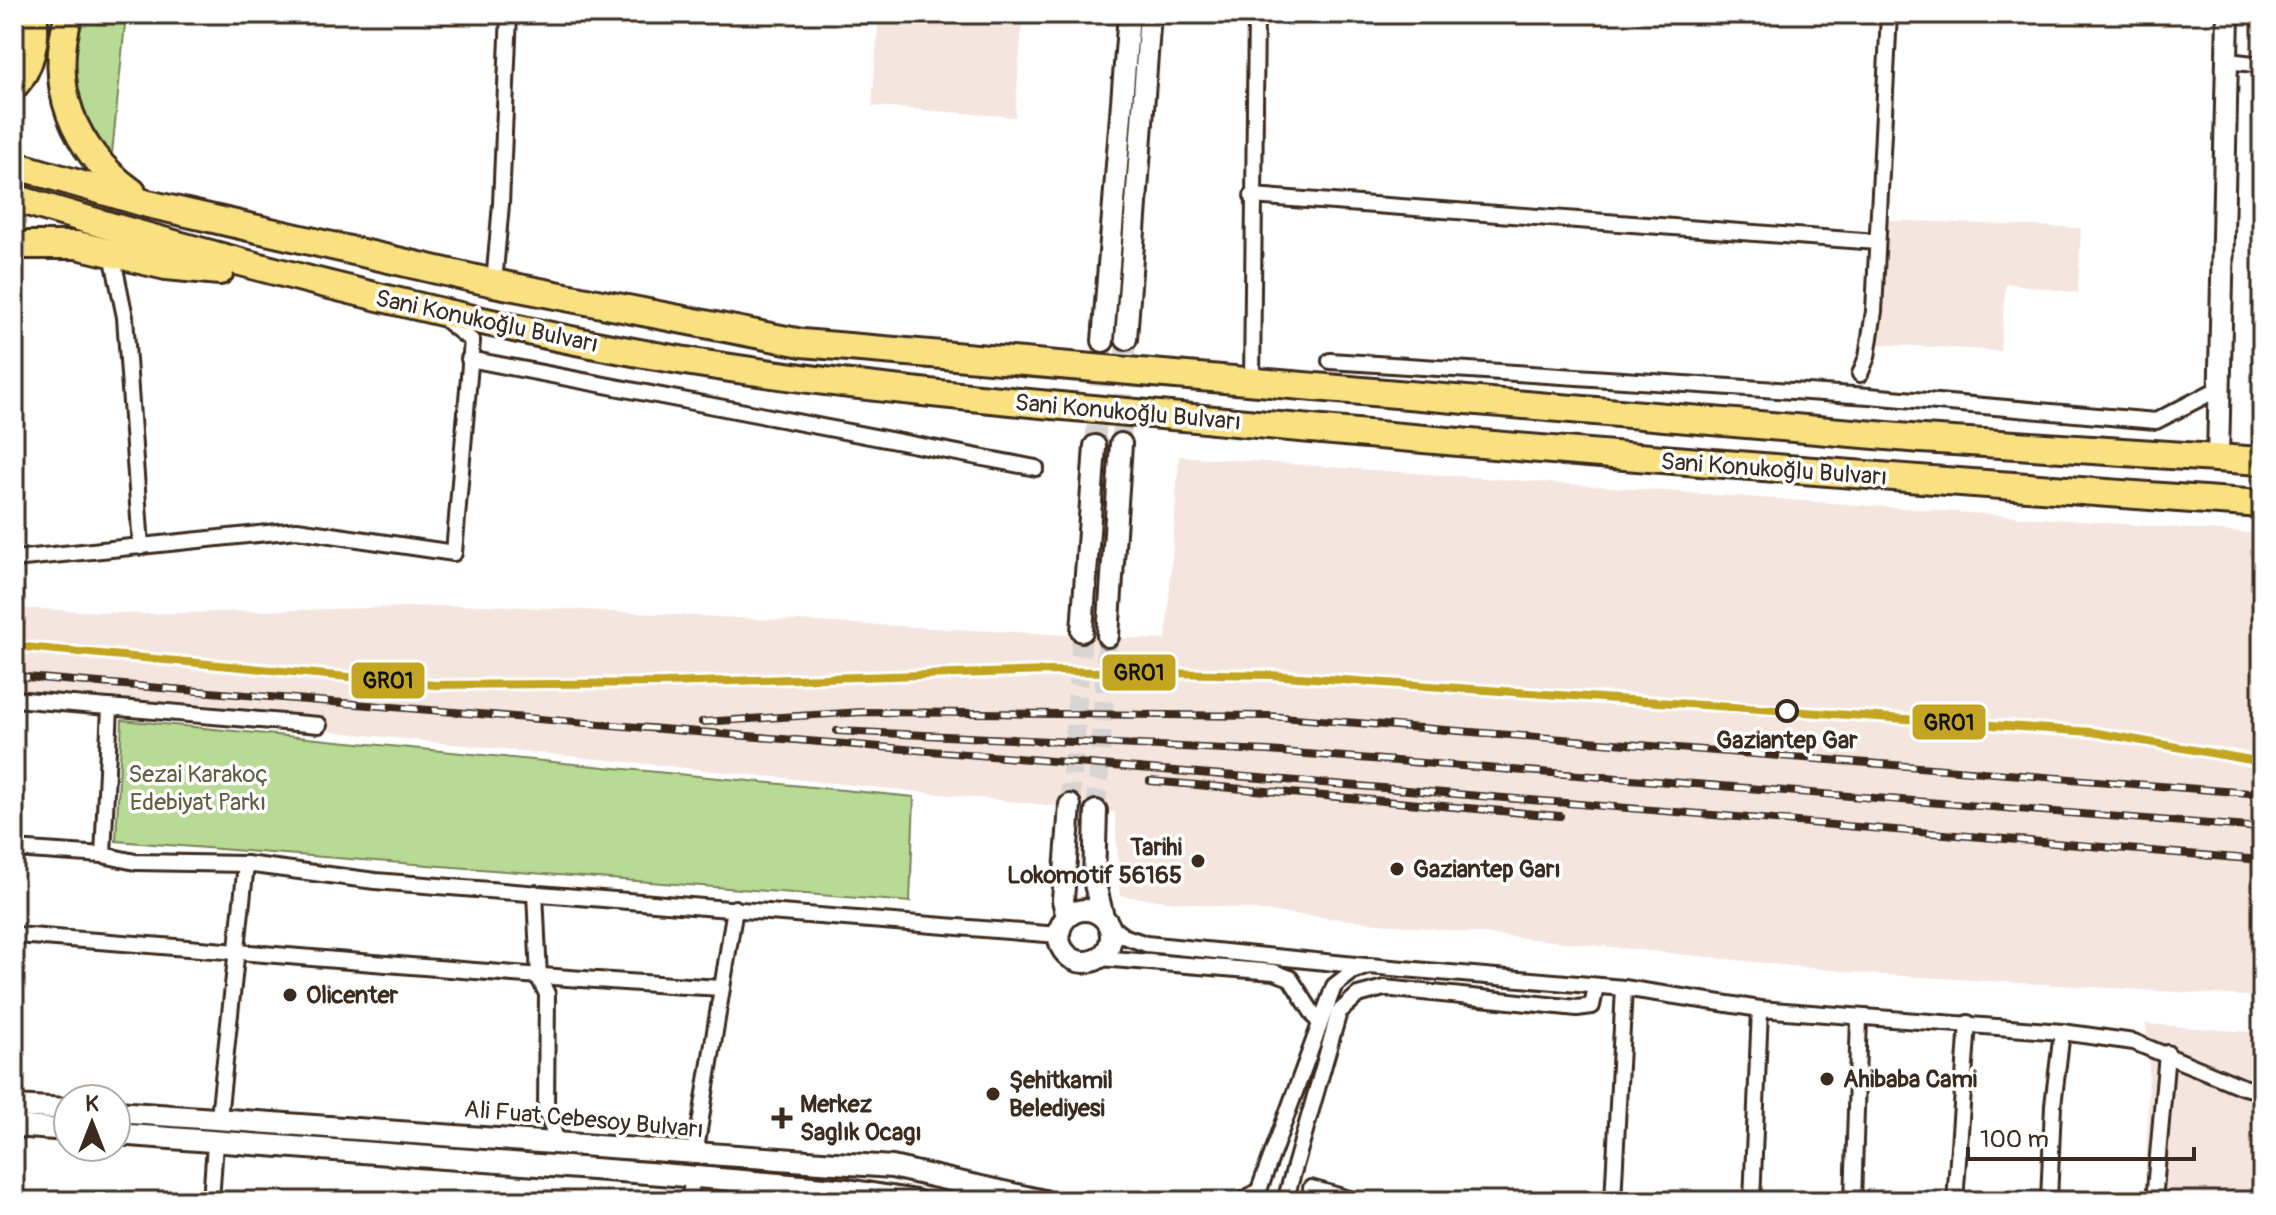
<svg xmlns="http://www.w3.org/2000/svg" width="2276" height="1215" font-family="Pangolin,sans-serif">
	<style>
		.built { fill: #f5e5df }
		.green { fill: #b7da94; stroke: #798259; stroke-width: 2 }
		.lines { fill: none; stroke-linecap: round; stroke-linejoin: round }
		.secondary-tunnel { stroke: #d8d4d2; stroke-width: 20; stroke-dasharray: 20 10; stroke-linecap: butt }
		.street-casing { stroke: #3b2a1e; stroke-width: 20 }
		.secondary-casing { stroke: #3b2a1e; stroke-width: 26 }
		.highway-casing { stroke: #3b2a1e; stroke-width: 32 }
		.street { stroke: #fff; stroke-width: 14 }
		.secondary { stroke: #fff; stroke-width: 20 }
		.highway { stroke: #f9e181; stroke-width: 26 }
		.rail-casing { stroke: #3b2a1e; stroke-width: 8 }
		.rail { stroke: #fff; stroke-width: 5; stroke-dasharray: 15; stroke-linecap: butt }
		.rail-1-casing { stroke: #fff; stroke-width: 14 }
		.rail-1 { stroke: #c3a522; stroke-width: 8 }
		.stop-dot { fill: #fff; stroke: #3b2a1e; stroke-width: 4 }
		.poi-dot { fill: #3b2a1e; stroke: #fff; stroke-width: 3 }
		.labels { text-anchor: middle; stroke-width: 7; stroke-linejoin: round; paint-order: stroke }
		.street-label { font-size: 24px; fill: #3b2a1e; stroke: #fff }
		.stop-label { font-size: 24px; font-weight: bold; fill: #3b2a1e; stroke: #fff }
		.park-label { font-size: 24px; fill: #605f41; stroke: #fff }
		.poi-label { font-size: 24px; font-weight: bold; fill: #3b2a1e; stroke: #fff; text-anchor: start }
		.line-badge { stroke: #fff; stroke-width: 3 }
		.pale-badge-label { font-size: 22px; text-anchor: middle; font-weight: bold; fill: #111 }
	</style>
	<rect width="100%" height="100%" fill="#fff"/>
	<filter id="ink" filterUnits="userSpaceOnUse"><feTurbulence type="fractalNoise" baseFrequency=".0125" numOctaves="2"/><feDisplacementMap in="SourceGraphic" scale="16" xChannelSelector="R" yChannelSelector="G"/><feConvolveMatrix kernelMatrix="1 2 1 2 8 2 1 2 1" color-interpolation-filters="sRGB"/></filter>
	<g filter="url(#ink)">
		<g class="built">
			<path d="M879 14H1023L1015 117 872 106Z"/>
			<path d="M1887 220 2081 228 2078 293 2006 283 2000 351 1879 344Z"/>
			<path d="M1179 456 2262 534V997L1870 974 1120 896 1115 812 14 699V608L143 614 486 605 1166 640Z"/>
			<path d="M2146 1024 2262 1033V1201H2145L2149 1068Z"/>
		</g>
		<g class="green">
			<path d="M14 14H17L23 33 14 65Z"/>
			<path d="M81 14H126L112 154C70 117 70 65 81 14Z"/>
			<path d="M122 720 914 797 910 902 116 841Z"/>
		</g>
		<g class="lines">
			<g class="secondary-tunnel">
				<path d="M1121 444 1126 339"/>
				<path d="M1095 446 1103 341"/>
				<path d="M1070 805 1082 631"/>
				<path d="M1096 811 1108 636"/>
			</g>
			<g class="street-casing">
				<g id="street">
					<path d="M2228 61 2262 65"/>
					<path d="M1252 196 1877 242"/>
					<path d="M112 254 125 317 141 547"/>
					<path d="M494 283 501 204 509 14"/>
					<path d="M469 359 1036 468"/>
					<path d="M1330 361 1869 396 2156 421 2220 388"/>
					<path d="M1860 374 1867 357 1874 311 1889 14"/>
					<path d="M1252 382 1256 14"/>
					<path d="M14 559 297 530 454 553 472 341 442 317"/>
					<path d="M14 699 319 725"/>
					<path d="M110 707 103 855 135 862 246 864 375 881 1059 935"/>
					<path d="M14 849 103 855"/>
					<path d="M535 893 539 978 547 994 546 1111 557 1141"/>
					<path d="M1110 926 1123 936 1146 944 1365 966"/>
					<path d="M14 935C250 951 486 975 722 988"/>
					<path d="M1100 958 1274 972 1290 978 1319 1023"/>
					<path d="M219 1117 246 864"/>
					<path d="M695 1155 735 908"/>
					<path d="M1311 1188 1357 1201"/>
					<path d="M211 1201 215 1143"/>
					<path d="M689 1201 693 1177"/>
					<path d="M1255 1201 1334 986 1352 972 1369 966 1624 988 1760 1009 2062 1032 2134 1042 2243 1087 2262 1091"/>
					<path d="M1285 1201 1339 1012 1358 995 1384 988 1577 1008 1592 1006 1596 986"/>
					<path d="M1613 1201 1624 988"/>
					<path d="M1752 1201 1760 1009"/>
					<path d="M1853 1201 1859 1018"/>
					<path d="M1955 1201 1968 1023"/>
					<path d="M2049 1201 2053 1105 2062 1032"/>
					<path d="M2154 1201 2167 1053"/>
				</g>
			</g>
			<g class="secondary-casing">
				<g id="secondary">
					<path d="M1126 339 1150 14"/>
					<path d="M1103 341 1129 14"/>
					<path d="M2218 458 2228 14"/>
					<path d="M1082 631 1095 446"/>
					<path d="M1108 636 1121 444"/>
					<path d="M1096 811 1094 880 1103 917"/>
					<circle cx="1085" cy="936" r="26"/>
					<path d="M1067 917 1063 900 1070 805"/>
					<path d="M14 1106 68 1109"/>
					<path d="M116 1112 892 1167 1044 1201"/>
					<path d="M14 1126 68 1130"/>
					<path d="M116 1134 661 1174 848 1190 916 1201"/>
					<path d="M1248 1201 1257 1195"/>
				</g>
			</g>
			<g class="highway-casing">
				<g id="highway">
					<path d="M69 14C48 86 72 149 132 192"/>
					<path d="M14 86C31 68 37 38 33 14"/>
					<path d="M14 165 148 204 494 283 802 343 1922 439 2262 461"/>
					<path d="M14 198C208 256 403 307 601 346 803 385 1009 401 1214 420 1563 453 1912 479 2262 504"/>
					<path d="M14 245H77L166 266 220 271"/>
				</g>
			</g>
			<use href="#street" class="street"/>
			<use href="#secondary" class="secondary"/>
			<use href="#highway" class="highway"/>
			<g class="rail-casing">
				<g id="rail">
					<path d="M14 676 2262 860"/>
					<path d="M702 722 863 712 1269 716 2262 794"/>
					<path d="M837 731 1268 751 2262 828"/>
					<path d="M1150 781 1560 816"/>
				</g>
			</g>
			<use href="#rail" class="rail"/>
			<g class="rail-1-casing">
				<path id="rail-1" d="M14 646 435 685 665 683 1049 671 1270 675 2092 732 2262 762"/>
			</g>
			<use href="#rail-1" class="rail-1"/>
		</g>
	</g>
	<circle class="stop-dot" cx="1787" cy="711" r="10"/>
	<g class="poi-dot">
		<circle cx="1198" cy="861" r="8"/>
		<circle cx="1397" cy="869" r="8"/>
		<circle cx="290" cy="995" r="8"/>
		<circle cx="1827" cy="1079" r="8"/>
		<circle cx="993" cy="1094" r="8"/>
		<path d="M778 1106h8v8h8v8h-8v8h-8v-8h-8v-8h8z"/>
	</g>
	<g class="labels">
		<g class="street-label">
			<text transform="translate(487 321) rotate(12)" y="8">Sani Konukoğlu Bulvarı</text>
			<text transform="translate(1128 412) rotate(5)" y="8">Sani Konukoğlu Bulvarı</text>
			<text transform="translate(1774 469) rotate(4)" y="8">Sani Konukoğlu Bulvarı</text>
			<text transform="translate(584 1119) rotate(5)" y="8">Ali Fuat Cebesoy Bulvarı</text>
		</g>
		<g class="stop-label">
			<text x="1787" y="748">Gaziantep Gar</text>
		</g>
		<g class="park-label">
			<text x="198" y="782">Sezai Karakoç<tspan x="198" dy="28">Edebiyat Parkı</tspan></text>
		</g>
		<g class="poi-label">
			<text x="1182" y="855" text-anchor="end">Tarihi<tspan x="1182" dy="28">Lokomotif 56165</tspan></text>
			<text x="1413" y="877">Gaziantep Garı</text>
			<text x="306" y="1003">Olicenter</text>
			<text x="1843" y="1087">Ahibaba Cami</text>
			<text x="1009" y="1088">Şehitkamil<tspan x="1009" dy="28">Belediyesi</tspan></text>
			<text x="800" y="1112">Merkez<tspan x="800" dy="28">Saglık Ocagı</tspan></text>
		</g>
	</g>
	<g class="line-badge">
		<rect x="1101" y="653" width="76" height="39" rx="8" fill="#c3a522"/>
		<rect x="350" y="661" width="76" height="39" rx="8" fill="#c3a522"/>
		<rect x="1911" y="703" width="76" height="38" rx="8" fill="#c3a522"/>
	</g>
	<g class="pale-badge-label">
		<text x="1139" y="680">GR01</text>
		<text x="388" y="688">GR01</text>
		<text x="1949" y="730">GR01</text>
	</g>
	<rect width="2276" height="1215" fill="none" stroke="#fff" stroke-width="48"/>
	<rect x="24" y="24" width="2228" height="1167" fill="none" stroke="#3b2a1e" stroke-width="3" filter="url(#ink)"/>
	<g transform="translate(92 1123)"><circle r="38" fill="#ffffff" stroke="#b1aaa5" stroke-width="2"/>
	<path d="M0-6L14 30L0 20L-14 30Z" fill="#3b2a1e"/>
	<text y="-12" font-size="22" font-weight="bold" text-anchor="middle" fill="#3b2a1e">K</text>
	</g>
	<path d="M1968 1147v12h226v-12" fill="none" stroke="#3b2a1e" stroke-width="4"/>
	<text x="1980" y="1147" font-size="24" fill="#3b2a1e" stroke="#ffffff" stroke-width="6" paint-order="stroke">100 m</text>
</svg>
